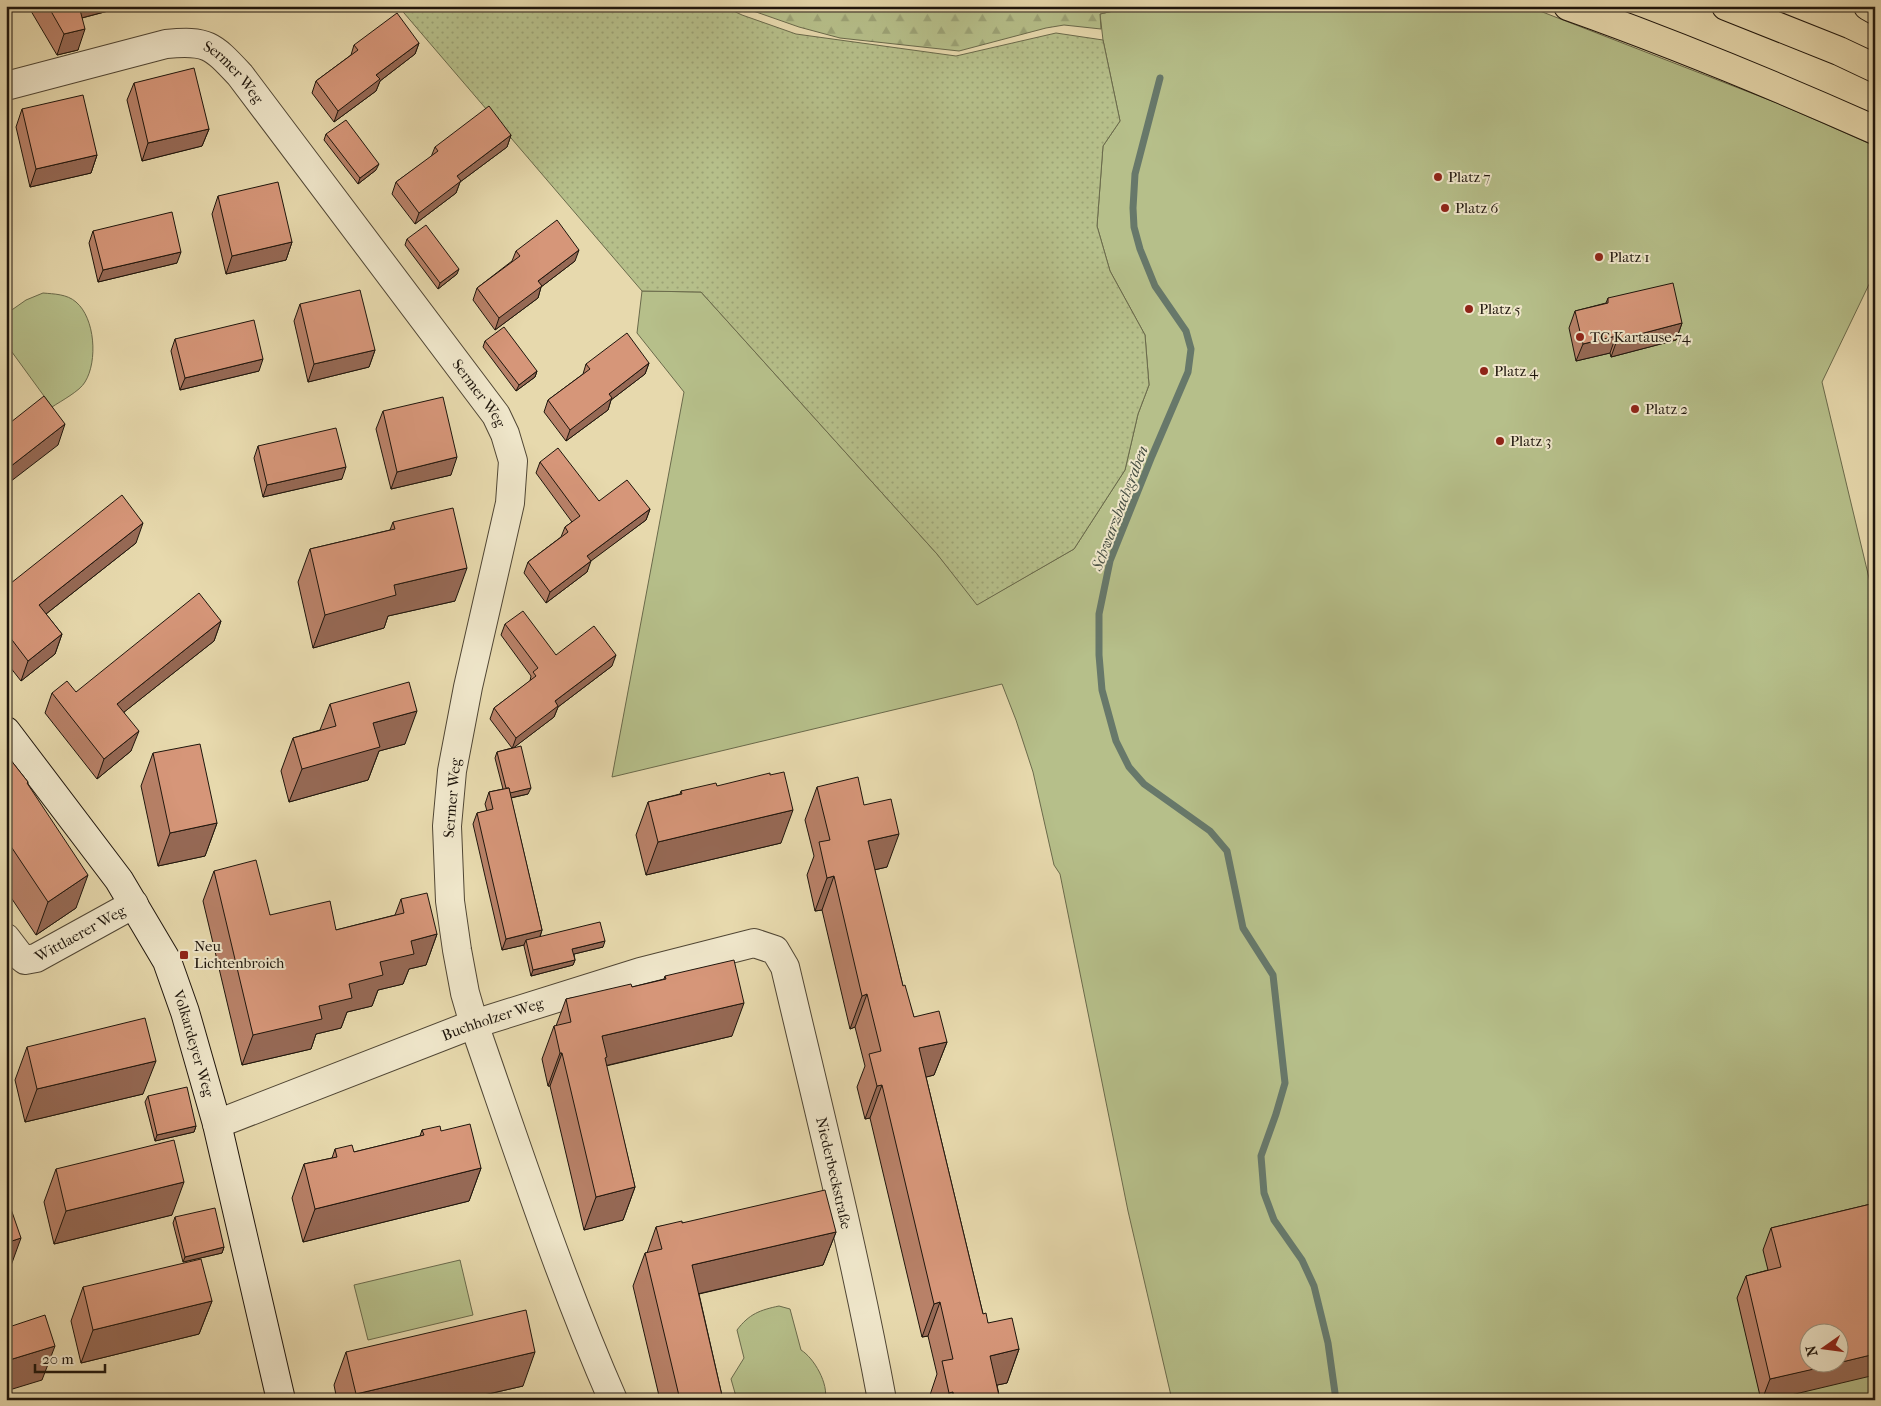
<svg xmlns="http://www.w3.org/2000/svg" width="1881" height="1406" font-family="'IM FELL French Canon',serif">
	<style>
		.green { fill: #b6bf8a; stroke: #6a6a4b; fill-rule: evenodd }
		.forest { fill: url(#forest-firs); stroke: #6a6a4b }
		.garden { fill: url(#garden-dots); stroke: #6a6a4b }
		.lines { fill: none; stroke-linecap: round; stroke-linejoin: round }
		.stream { stroke: #67786a; stroke-width: 7 }
		.street-casing { stroke: #504634; stroke-width: 30 }
		.secondary-casing { stroke: #1e150c; stroke-width: 30 }
		.highway-casing { stroke: #1e150c; stroke-width: 30 }
		.street { stroke: #efe6ca; stroke-width: 28 }
		.secondary { stroke: #efe6ca; stroke-width: 28 }
		.highway { stroke: #e7d9ad; stroke-width: 28 }
		.wall { fill: #b88168; stroke: #1e150c }
		.shaded-wall { fill: #966955; stroke: #1e150c }
		.building { fill: #d69679; stroke: #1e150c }
		.poi-dot { fill: #8f2418; stroke: #efe6ca; stroke-width: 2 }
		.labels { text-anchor: middle; stroke-width: 4; stroke-linejoin: round; paint-order: stroke }
		.street-label { font-size: 15px; fill: #1e150c; stroke: #efe6ca }
		.poi-label { font-size: 15px; fill: #1e150c; stroke: #efe6ca; text-anchor: start }
		.water-label { font-size: 16px; font-style: italic; fill: #484f43; stroke: #efe6ca }
	</style>
	<defs>
		<pattern id="forest-firs" width="22" height="20" patternUnits="userSpaceOnUse" patternTransform="scale(1.25)"><rect width="22" height="20" fill="#b6bf8a"/><path d="M5 1l3.5 6h-7zM16 11l3.5 6h-7z" fill="#9ca376"/></pattern>
		<pattern id="garden-dots" width="8" height="8" patternUnits="userSpaceOnUse" patternTransform="scale(1.25)"><rect width="8" height="8" fill="#b6bf8a"/><path d="M2 2h.1M6 6h.1" fill="none" stroke="#9ca376" stroke-width="1.8" stroke-linecap="round"/></pattern>
	</defs>
	<rect width="100%" height="100%" fill="#e7d9ad"/>
	<filter id="stains"><feTurbulence type="fractalNoise" baseFrequency=".004" numOctaves="4"/><feColorMatrix values="0 0 0 0 .2 0 0 0 0 .09 0 0 0 0 .02 0 0 0 .5 -.17"/></filter>
	<radialGradient id="worn" r=".72"><stop offset=".6" stop-color="#630" stop-opacity="0"/><stop offset="1" stop-color="#630" stop-opacity=".3"/></radialGradient>
	<g class="green">
		<path d="M1135 6H1527L1777 103 1875 146V272L1822 382 1875 603V1400H1172L1128 1211 1060 874 1054 865 1033 772 1016 720 1002 684 612 777 684 392 637 333 642 291 701 292 937 554 978 604 1074 549 1125 470 1138 414 1149 385 1145 335 1110 271 1097 226 1103 146 1120 121 1103 40 1100 14ZM1808 1334H1838V1364H1808Z"/>
		<path d="M43 293C54 294 67 294 76 302 95 318 98 361 85 382 80 391 61 401 52 407L9 348 6 335V314L26 300Z"/>
		<path d="M460 1260 473 1315 368 1340 354 1285Z"/>
		<path d="M779 1306 790 1309 801 1350C814 1358 829 1384 825 1400H737L731 1379 744 1358 737 1330C749 1314 760 1310 779 1306Z"/>
	</g>
	<path class="forest" d="M739 6H1135L1100 14 1101 29 1064 25 1046 28 959 51 840 38 799 27Z"/>
	<path class="garden" d="M398 6H723L742 15 796 34 956 56 1056 33 1103 40 1120 121 1103 146 1097 226 1110 271 1145 335 1149 385 1138 414 1125 470 1074 549 977 605 937 554 701 292 642 291Z"/>
	<g class="lines">
		<path class="stream" d="M1160 78 1135 174 1133 208 1134 227 1140 249 1155 286 1186 331 1191 349 1188 372 1152 456 1110 561 1099 614V655L1102 690 1116 741 1129 767 1144 784 1210 831 1227 851 1243 928 1273 975 1285 1083 1276 1114 1261 1156 1264 1193 1274 1220 1302 1260 1314 1286 1328 1343 1336 1400"/>
		<g class="street-casing">
			<g id="street">
				<path id="s1" d="M6 86 166 44C207 40 212 45 240 75L496 415 505 434 513 461 510 503 468 687 452 771 447 826 450 901 457 950 465 993 474 1024C518 1150 559 1277 613 1400"/>
				<path id="s2" d="M6 938 19 955 25 960 36 958 134 904"/>
				<path id="s3" d="M217 1124 474 1024 640 972 754 943 775 950 785 967C819 1111 855 1254 882 1400"/>
			</g>
		</g>
		<g class="secondary-casing">
			<g id="secondary">
				<path id="s4" d="M6 731 119 880 167 961 185 1012 217 1124 281 1400"/>
			</g>
		</g>
		<g class="highway-casing">
			<g id="highway">
				<path d="M1568 6C1672 43 1774 85 1875 130"/>
				<path d="M1726 6 1839 51 1875 68"/>
				<path d="M1868 6 1875 10"/>
			</g>
		</g>
		<use href="#street" class="street"/>
		<use href="#secondary" class="secondary"/>
		<use href="#highway" class="highway"/>
	</g>
	<g class="wall">
		<path d="M28 6H127L82 18 78 50 57 55Z"/>
		<path d="M419 43 415 54 380 81 376 91 334 122 312 93 316 81 351 55 354 45Z"/>
		<path d="M134 83 209 129 202 146 142 161 127 100Z"/>
		<path d="M22 109 97 155 91 173 30 187 16 127Z"/>
		<path d="M326 134 376 170 358 184 324 140Z"/>
		<path d="M511 135 507 147 460 182 456 193 415 224 392 194 396 182 431 157 435 147Z"/>
		<path d="M218 196 292 242 286 260 226 274 212 214Z"/>
		<path d="M93 231 177 263 98 282 89 243Z"/>
		<path d="M407 239 457 274 438 289 405 245Z"/>
		<path d="M516 251 575 261 541 287 538 298 495 330 473 300 477 288 512 261Z"/>
		<path d="M1608 298 1682 323 1676 340 1611 357 1610 353 1576 361 1569 328 1575 311 1606 303Z"/>
		<path d="M300 304 375 350 369 367 308 382 294 321Z"/>
		<path d="M175 339 259 371 180 390 171 351Z"/>
		<path d="M485 341 537 371 535 377 516 391 483 347Z"/>
		<path d="M649 363 645 374 611 400 608 410 566 441 544 412 548 400 583 374 586 364Z"/>
		<path d="M383 411 451 475 391 489 376 429Z"/>
		<path d="M258 446 342 479 263 497 254 458Z"/>
		<path d="M540 462 599 501 650 509 646 520 590 561 587 572 546 603 524 573 528 562 561 537 565 527 572 522 536 473Z"/>
		<path d="M393 522 455 601 388 616 384 628 313 648 298 582 310 549 390 530Z"/>
		<path d="M136 543 46 614 62 634 55 654 21 681 6 662V587Z"/>
		<path d="M221 621 214 641 124 712 131 751 97 779 45 713 52 693 76 692Z"/>
		<path d="M505 624 556 655 612 666 558 707 554 717 513 748 528 794 511 798 542 930 540 937 603 947 574 954 575 960 573 965 531 976 524 946V945L502 950 473 824 477 813 487 811 485 804 489 792 503 789 495 758 497 752 512 748 490 719 494 708 530 681 531 676 501 635Z"/>
		<path d="M330 704 405 744 379 751 368 780 289 802 281 771 293 738 320 730Z"/>
		<path d="M153 753 217 823 205 856 158 866 141 786Z"/>
		<path d="M6 754 28 782V784L76 908 36 935 6 890Z"/>
		<path d="M717 786 781 843 646 875 636 835 648 802 680 794 681 791Z"/>
		<path d="M817 787 864 805 887 867 874 870 903 986 914 1017 947 1042 934 1075 926 1077 983 1314 988 1323 1019 1349 1007 1383 997 1385 1000 1400H931L930 1395 937 1374 928 1336 922 1337 870 1118 865 1119 857 1087 865 1066 855 1027 850 1029 822 910 815 911 807 875 814 856 805 820Z"/>
		<path d="M214 871 270 915 336 930 395 915 401 899 437 934 426 965 409 969 403 984 378 990 372 1006 347 1012 341 1028 316 1034 311 1049 242 1065 203 901Z"/>
		<path d="M665 976 732 1036 606 1066 635 1187 623 1220 584 1230 550 1086H548L542 1059 554 1026H556L566 999 632 987 664 979Z"/>
		<path d="M27 1047 143 1094 25 1122 15 1080Z"/>
		<path d="M148 1096 196 1126 194 1132 155 1141 145 1102Z"/>
		<path d="M422 1130 441 1131 481 1168 469 1201 303 1242 292 1198 304 1164 332 1158 335 1149 354 1152 420 1136Z"/>
		<path d="M56 1169 172 1215 54 1244 44 1202Z"/>
		<path d="M1875 1203 1770 1400H1761L1737 1298 1746 1276 1768 1270 1763 1250 1771 1228Z"/>
		<path d="M175 1217 224 1247 222 1253 183 1262 173 1223Z"/>
		<path d="M682 1223 836 1232 823 1265 699 1294 723 1400H660L633 1286 645 1253H647L656 1227Z"/>
		<path d="M83 1287 212 1301 199 1334 81 1363 71 1321Z"/>
		<path d="M346 1352 523 1386 462 1400H337L334 1385Z"/>
	</g>
	<g class="shaded-wall">
		<path d="M75 6H127L70 21Z"/>
		<path d="M85 29 78 50 57 55 64 34Z"/>
		<path d="M419 43 415 54 380 81 376 91 334 122 338 111 376 75Z"/>
		<path d="M209 129 202 146 142 161 148 143Z"/>
		<path d="M511 135 507 147 460 182 456 193 415 224 419 213 457 176Z"/>
		<path d="M97 155 91 173 30 187 36 169Z"/>
		<path d="M379 164 376 170 358 184 360 178Z"/>
		<path d="M292 242 286 260 226 274 232 256Z"/>
		<path d="M579 250 575 261 541 287 538 298 495 330 499 318 538 281Z"/>
		<path d="M181 252 177 263 98 282 103 270Z"/>
		<path d="M459 269 457 274 438 289 440 283Z"/>
		<path d="M1682 323 1676 340 1611 357 1617 340Z"/>
		<path d="M1616 336 1610 353 1576 361 1583 344Z"/>
		<path d="M375 350 369 367 308 382 314 364Z"/>
		<path d="M263 359 259 371 180 390 185 378Z"/>
		<path d="M649 363 645 374 611 400 608 410 566 441 570 430 609 394Z"/>
		<path d="M537 371 535 377 516 391 519 385Z"/>
		<path d="M65 424 58 445 6 485V470Z"/>
		<path d="M457 457 451 475 391 489 397 472Z"/>
		<path d="M346 467 342 479 263 497 267 485Z"/>
		<path d="M650 509 646 520 583 567 587 556Z"/>
		<path d="M143 523 136 543 32 625 39 605Z"/>
		<path d="M591 561 587 572 546 603 550 592Z"/>
		<path d="M467 568 455 601 388 616 384 628 313 648 325 615 394 585Z"/>
		<path d="M221 621 214 641 109 724 117 704Z"/>
		<path d="M62 634 55 654 21 681 28 661Z"/>
		<path d="M616 655 612 666 558 707 554 717 512 749 516 738 555 701Z"/>
		<path d="M417 711 405 744 379 751 368 780 289 802 302 769 373 723Z"/>
		<path d="M139 731 131 751 97 779 104 759Z"/>
		<path d="M531 788 528 794 505 799 508 793Z"/>
		<path d="M793 810 781 843 646 875 658 842Z"/>
		<path d="M217 823 205 856 158 866 170 833Z"/>
		<path d="M899 834 887 867 856 874 868 841Z"/>
		<path d="M88 875 76 908 36 935 48 902Z"/>
		<path d="M834 876 822 910 815 911 827 878Z"/>
		<path d="M542 930 538 942 526 940 524 945 502 950 506 939Z"/>
		<path d="M437 934 426 965 409 969 403 984 378 990 372 1006 347 1012 341 1028 316 1034 311 1049 242 1065 253 1035 319 1006 349 984 411 941Z"/>
		<path d="M605 941 603 947 570 955 572 949Z"/>
		<path d="M575 960 573 965 531 976 533 970Z"/>
		<path d="M867 994 855 1027 850 1029 862 996Z"/>
		<path d="M744 1003 732 1036 604 1066 602 1036Z"/>
		<path d="M947 1042 934 1075 907 1082 919 1048Z"/>
		<path d="M560 1053H562L550 1086H548Z"/>
		<path d="M156 1061 143 1094 25 1122 37 1089Z"/>
		<path d="M882 1085 870 1118 865 1119 877 1086Z"/>
		<path d="M196 1126 194 1132 155 1141 157 1135Z"/>
		<path d="M481 1168 469 1201 303 1242 315 1209Z"/>
		<path d="M184 1182 172 1215 54 1244 66 1211Z"/>
		<path d="M635 1187 623 1220 584 1230 596 1197Z"/>
		<path d="M836 1232 823 1265 680 1298 692 1265Z"/>
		<path d="M21 1238 9 1271 6 1272V1243Z"/>
		<path d="M224 1247 222 1253 183 1262 185 1257Z"/>
		<path d="M212 1301 199 1334 81 1363 93 1330Z"/>
		<path d="M940 1302 928 1336 922 1337 934 1304Z"/>
		<path d="M55 1346 42 1380 6 1391V1361Z"/>
		<path d="M1019 1349 1007 1383 978 1389 990 1356Z"/>
		<path d="M535 1352 523 1386 462 1400H354L356 1394Z"/>
		<path d="M1875 1354V1375L1770 1400H1762L1770 1379Z"/>
		<path d="M953 1392 951 1400H947L949 1393Z"/>
	</g>
	<g class="building">
		<path d="M48 6H79L85 29 64 34Z"/>
		<path d="M397 13 419 43 376 75 380 79 338 111 316 81 358 50 354 45Z"/>
		<path d="M194 68 209 129 148 143 134 83Z"/>
		<path d="M83 95 97 155 36 169 22 109Z"/>
		<path d="M489 106 511 135 457 176 461 181 419 213 396 182 438 151 435 147Z"/>
		<path d="M346 120 379 164 360 178 326 134Z"/>
		<path d="M278 182 292 242 232 256 218 196Z"/>
		<path d="M172 212 181 252 103 270 93 231Z"/>
		<path d="M557 220 579 250 538 281 542 286 499 318 477 288 520 256 516 251Z"/>
		<path d="M426 225 459 269 440 283 407 239Z"/>
		<path d="M1673 283 1682 323 1617 340 1616 336 1583 344 1575 311 1608 303V298Z"/>
		<path d="M360 290 375 350 314 364 300 304Z"/>
		<path d="M254 320 263 359 185 378 175 339Z"/>
		<path d="M504 327 537 371 519 385 485 341Z"/>
		<path d="M627 333 649 363 609 394 612 398 570 430 548 400 590 369 586 364Z"/>
		<path d="M44 396 65 424 6 470V426Z"/>
		<path d="M443 397 457 457 397 472 383 411Z"/>
		<path d="M336 428 346 467 267 485 258 446Z"/>
		<path d="M558 448 599 501 627 480 650 509 587 556 591 561 550 592 528 562 568 532 565 527 580 516 540 462Z"/>
		<path d="M122 495 143 523 39 605 62 634 28 661 6 632V587Z"/>
		<path d="M453 508 467 568 394 585 396 595 325 615 310 549 395 529 393 522Z"/>
		<path d="M199 593 221 621 117 704 139 731 104 759 52 693 67 681 76 692Z"/>
		<path d="M523 611 556 655 594 626 616 655 555 701 558 706 516 738 494 708 536 676 533 672 538 668 505 624Z"/>
		<path d="M409 682 417 711 373 723 380 747 302 769 293 738 336 726 330 704Z"/>
		<path d="M200 744 217 823 170 833 153 753Z"/>
		<path d="M521 746 531 788 510 793 509 788H506L497 752Z"/>
		<path d="M6 754 28 782 27 783 88 875 48 902 6 839Z"/>
		<path d="M784 772 793 810 658 842 648 802 682 794 681 791 716 783 717 786 770 773V775Z"/>
		<path d="M858 777 864 805 891 799 899 834 868 841 903 986 905 985 914 1017 939 1011 947 1042 919 1048 983 1314 986 1313 988 1323 1012 1318 1019 1349 990 1356 1000 1400H955L953 1392 949 1393 942 1361 953 1359 940 1302 934 1304 882 1085 877 1086 869 1054 881 1051 867 994 862 996 834 876 827 878 819 842 830 840 817 787Z"/>
		<path d="M509 788 542 930 506 939 477 813 493 809 489 792Z"/>
		<path d="M256 860 270 915 330 901 336 930 404 913 401 899 427 893 437 934 411 941 414 954 380 962 383 975 349 984 352 998 319 1006 322 1019 253 1035 214 871Z"/>
		<path d="M600 922 605 941 572 949 575 960 533 970 526 940Z"/>
		<path d="M734 960 744 1003 602 1036 607 1057 605 1058 635 1187 596 1197 562 1053H560L554 1026 571 1022 566 999 631 984 632 987 666 979 665 976Z"/>
		<path d="M145 1018 156 1061 37 1089 27 1047Z"/>
		<path d="M187 1087 196 1126 157 1135 148 1096Z"/>
		<path d="M470 1124 481 1168 315 1209 304 1164 337 1157 335 1149 352 1145 354 1152 424 1135 422 1130 440 1126 441 1131Z"/>
		<path d="M174 1140 184 1182 66 1211 56 1169Z"/>
		<path d="M825 1190 836 1232 692 1265 723 1400H680L645 1253 662 1249 656 1227 682 1221V1223Z"/>
		<path d="M1875 1203V1354L1838 1363V1334H1808V1364H1836L1770 1379 1746 1276 1781 1267 1771 1228Z"/>
		<path d="M215 1208 224 1247 185 1257 175 1217Z"/>
		<path d="M11 1209 21 1238 6 1243V1211Z"/>
		<path d="M201 1259 212 1301 93 1330 83 1287Z"/>
		<path d="M526 1310 535 1352 356 1394 346 1352Z"/>
		<path d="M45 1315 55 1346 6 1361V1328Z"/>
	</g>
	<g class="poi-dot">
		<circle cx="1438" cy="177" r="5"/>
		<circle cx="1445" cy="208" r="5"/>
		<circle cx="1599" cy="257" r="5"/>
		<circle cx="1469" cy="309" r="5"/>
		<circle cx="1580" cy="337" r="5"/>
		<circle cx="1484" cy="371" r="5"/>
		<circle cx="1635" cy="409" r="5"/>
		<circle cx="1500" cy="441" r="5"/>
		<rect x="179" y="950" width="10" height="10" rx="2.5"/>
	</g>
	<g class="labels">
		<g class="street-label">
			<text dy="5" stroke="none"><textPath href="#s1" startOffset="244">Sermer Weg</textPath></text>
			<text dy="5" stroke="none"><textPath href="#s1" startOffset="649">Sermer Weg</textPath></text>
			<text transform="translate(452 798) rotate(-85)" y="5">Sermer Weg</text>
			<text dy="5" stroke="none"><textPath href="#s2" startOffset="91">Wittlaerer Weg</textPath></text>
			<text dy="5" stroke="none"><textPath href="#s3" startOffset="295">Buchholzer Weg</textPath></text>
			<text dy="5" stroke="none"><textPath href="#s4" startOffset="368">Volkardeyer Weg</textPath></text>
			<text dy="5" stroke="none"><textPath href="#s3" startOffset="821">Niederbeckstraße</textPath></text>
		</g>
		<g class="poi-label">
			<text x="1448" y="182">Platz 7</text>
			<text x="1455" y="213">Platz 6</text>
			<text x="1609" y="262">Platz 1</text>
			<text x="1479" y="314">Platz 5</text>
			<text x="1590" y="342">TC Kartause 74</text>
			<text x="1494" y="376">Platz 4</text>
			<text x="1645" y="414">Platz 2</text>
			<text x="1510" y="446">Platz 3</text>
			<text x="194" y="951">Neu<tspan x="194" dy="17">Lichtenbroich</tspan></text>
		</g>
		<g class="water-label">
			<text transform="translate(1119 508) rotate(-69)" y="6">Schwarzbachgraben</text>
		</g>
	</g>
	<rect width="1881" height="1406" fill="none" stroke="#e7d9ad" stroke-width="25"/>
	<rect x="8" y="8" width="1866" height="1391" fill="none" stroke="#1e150c" stroke-width="2.5"/>
	<rect x="12" y="12" width="1856" height="1381" fill="none" stroke="#1e150c"/>
	<g transform="translate(1824 1348) rotate(256)"><circle r="24" fill="#efe6ca" stroke="#9b927e"/>
	<path d="M0-4L9 19L0 12L-9 19Z" fill="#8f2418"/>
	<text y="-8" font-size="14" font-weight="bold" text-anchor="middle" fill="#1e150c">N</text>
	</g>
	<path d="M35 1364v8h70v-8" fill="none" stroke="#1e150c" stroke-width="2.5"/>
	<text x="42" y="1364" font-size="15" fill="#1e150c" stroke="#efe6ca" stroke-width="4" paint-order="stroke">20 m</text>
	<rect width="100%" height="100%" filter="url(#stains)"/>
	<rect width="100%" height="100%" fill="url(#worn)"/>
</svg>
